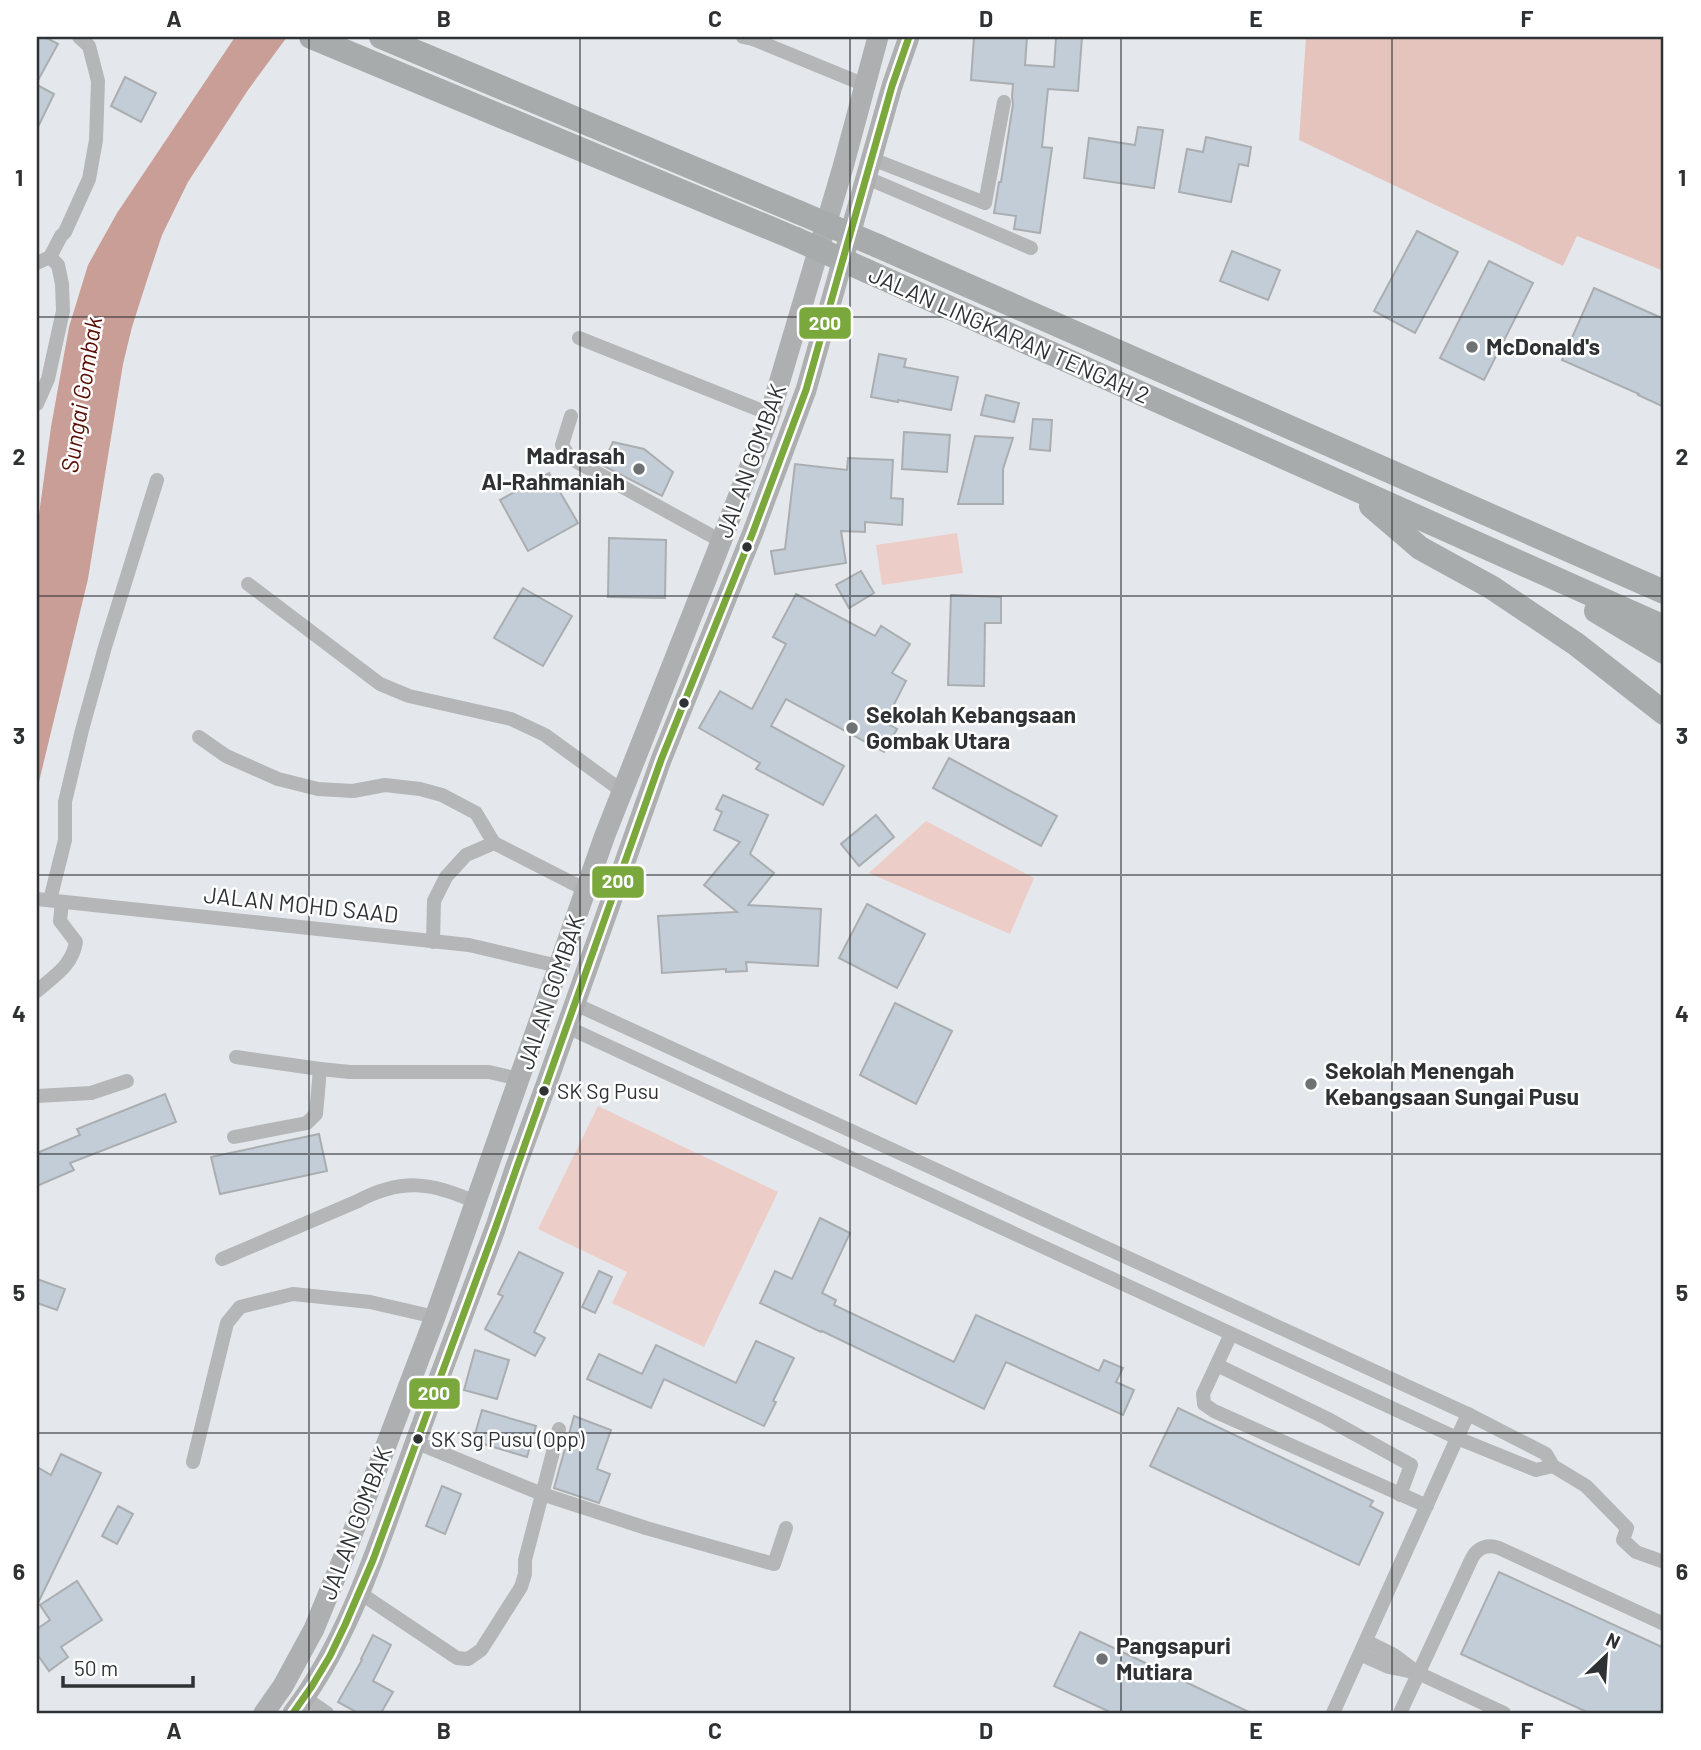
<svg xmlns="http://www.w3.org/2000/svg" width="1701" height="1750" font-family="Barlow,sans-serif">
	<style>
		.green { fill: #edcdc8 }
		.forest { fill: #e6c4be }
		.water { fill: #c99e97 }
		.building { fill: #c2cdd7; stroke: #aaaeb1; stroke-width: 2 }
		.lines { fill: none; stroke-linecap: round; stroke-linejoin: round }
		.street { stroke: #b4b6b7; stroke-width: 14 }
		.primary { stroke: #adafb1; stroke-width: 21 }
		.highway { stroke: #a8abac; stroke-width: 24 }
		.highway-bridge { stroke: #a8abac; stroke-width: 24 }
		.bus-1-casing { stroke: #fff; stroke-width: 12 }
		.bus-1 { stroke: #7ba83d; stroke-width: 7 }
		.grid { fill: none; stroke: #2f3234; stroke-width: 2; stroke-opacity: 0.55 }
		.poi-dot { fill: #6e7274; stroke: #fff; stroke-width: 2.5 }
		.bus-dot { fill: #2f3234; stroke: #fff; stroke-width: 2.5 }
		.labels { text-anchor: middle; stroke-width: 5; stroke-linejoin: round; paint-order: stroke }
		.bus-label { font-size: 21px; fill: #2f3234; stroke: #fff; text-anchor: start }
		.street-label { font-size: 23px; fill: #2f3234; stroke: #fff }
		.poi-label { font-size: 23px; font-weight: bold; fill: #2f3234; stroke: #fff; text-anchor: start }
		.water-label { font-size: 24px; font-style: italic; fill: #5a0d03; stroke: #fff }
		.line-badge { stroke: #fff; stroke-width: 2.5 }
		.badge-label { font-size: 19px; text-anchor: middle; font-weight: bold; fill: #fff }
		.neatline { fill: none; stroke: #2f3234; stroke-width: 2.5 }
		.grid-label { font-size: 23px; text-anchor: middle; font-weight: bold; fill: #2f3234 }
	</style>
	<rect width="100%" height="100%" fill="#e4e8ec"/>
	<g class="green">
		<path d="M957 533 963 573 882 585 876 545Z"/>
		<path d="M926 821 1034 878 1010 934 869 873Z"/>
		<path d="M598 1106 778 1192 704 1347 612 1303 627 1272 538 1229Z"/>
	</g>
	<path class="forest" d="M1306 37H1664V271L1577 236 1563 266 1299 140Z"/>
	<path class="water" d="M235 37H287L248 90 188 182 162 235 148 277 132 327 123 364 88 579 37 790V529L51 427 69 327 88 265 117 213Z"/>
	<g class="building">
		<path d="M37 37H45L58 44 37 82Z"/>
		<path d="M974 37H1027L1025 65 1054 67 1056 37H1082L1078 91 1048 89 1042 147 1052 148 1040 233 1014 229 1016 216 994 213 999 182H1001L1013 104 1012 97 1013 84 971 80Z"/>
		<path d="M125 77 156 93 141 122 111 106Z"/>
		<path d="M37 85 54 94 37 129Z"/>
		<path d="M1138 127 1163 130 1154 188 1084 178 1089 138 1135 145Z"/>
		<path d="M1206 137 1251 147 1248 166 1239 164 1231 202 1179 192 1187 149 1203 152Z"/>
		<path d="M1417 231 1458 252 1415 333 1374 311Z"/>
		<path d="M1232 251 1280 270 1268 300 1220 281Z"/>
		<path d="M1489 261 1533 283 1484 380 1440 358Z"/>
		<path d="M1594 288 1664 319V407L1638 395 1639 394 1562 360Z"/>
		<path d="M879 354 906 359 904 367 958 377 951 410 898 400V402L871 397Z"/>
		<path d="M986 395 1019 403 1014 422 981 415Z"/>
		<path d="M1033 419 1052 420 1050 451 1030 449Z"/>
		<path d="M904 432 950 435 947 472 902 469Z"/>
		<path d="M975 436 1013 438 1003 469V504H958Z"/>
		<path d="M613 442 644 449 673 472 662 496 602 465Z"/>
		<path d="M848 458 893 460 891 498 903 499 902 525 865 522V532L841 531 846 563 775 574 771 551 785 549 795 464 847 470Z"/>
		<path d="M549 473 578 523 528 551 500 500Z"/>
		<path d="M609 538 666 540 665 598 608 597Z"/>
		<path d="M861 571 874 593 849 608 836 585Z"/>
		<path d="M523 588 572 616 543 666 494 638Z"/>
		<path d="M796 594 875 636 881 626 910 644 892 673 906 681 885 722 897 729 884 752 786 699 771 726 844 766 823 805 756 769 760 763 699 728 720 691 752 709 786 644 773 637Z"/>
		<path d="M951 595 1001 597V623H985L984 686 948 685Z"/>
		<path d="M949 758 1057 816 1041 846 933 788Z"/>
		<path d="M723 795 768 815 750 854 774 873 748 905 821 909 818 966 746 962 747 971 726 972V969L662 973 658 916 737 912 704 885 740 842 714 830 722 812 716 809Z"/>
		<path d="M876 815 894 837 859 866 841 844Z"/>
		<path d="M867 904 925 934 897 988 839 958Z"/>
		<path d="M895 1003 952 1031 916 1104 860 1075Z"/>
		<path d="M165 1094 176 1122 70 1163 74 1170 37 1186V1153L80 1135 77 1129Z"/>
		<path d="M319 1134 327 1171 220 1194 211 1157Z"/>
		<path d="M820 1218 850 1233 822 1293 836 1300 834 1305 954 1362 976 1315 1099 1371 1104 1360 1123 1368 1116 1382 1134 1390 1123 1415 1006 1362 984 1409 822 1331 821 1332 760 1303 775 1271 792 1279Z"/>
		<path d="M519 1252 563 1273 534 1332 545 1338 535 1356 485 1329 503 1296 498 1294Z"/>
		<path d="M599 1271 612 1277 595 1313 582 1307Z"/>
		<path d="M37 1279 65 1289 57 1310 37 1303Z"/>
		<path d="M756 1341 794 1358 773 1401 776 1402 764 1426 664 1379 651 1408 587 1379 599 1354 642 1374 656 1345 736 1383Z"/>
		<path d="M475 1350 509 1360 497 1399 464 1390Z"/>
		<path d="M1178 1408 1373 1501 1370 1506 1383 1513 1359 1565 1150 1466Z"/>
		<path d="M482 1410 536 1426 527 1457 473 1441Z"/>
		<path d="M574 1416 611 1430 597 1469 610 1474 599 1503 554 1488Z"/>
		<path d="M61 1454 101 1473 37 1605V1467L51 1475Z"/>
		<path d="M442 1486 461 1494 445 1534 426 1526Z"/>
		<path d="M118 1506 133 1514 117 1544 102 1536Z"/>
		<path d="M1499 1572 1664 1648V1713H1589L1461 1654Z"/>
		<path d="M77 1581 102 1620 61 1647 68 1657 49 1671 37 1654V1629L50 1620 40 1605Z"/>
		<path d="M1080 1632 1251 1713H1112L1054 1686Z"/>
		<path d="M373 1635 391 1645 373 1681 393 1692 381 1713H358L338 1702 362 1660 361 1659Z"/>
	</g>
	<g class="lines">
		<g class="street">
			<path d="M743 37 753 39 865 85"/>
			<path d="M872 159 985 203 1004 102"/>
			<path d="M867 178 1031 248"/>
			<path d="M37 263 50 257 61 236 65 232 89 179 96 140 98 81 89 46 79 37"/>
			<path d="M579 338 770 414"/>
			<path d="M37 404 48 379 63 311 62 284 58 265 50 257"/>
			<path d="M571 416 562 445 570 458 721 541"/>
			<path d="M248 584 380 684 409 696 511 719 545 735 622 791"/>
			<path d="M199 737 226 756 278 779 318 789 353 791 385 785 420 789 442 795 476 813 494 843 586 890"/>
			<path d="M37 899 469 945 558 966"/>
			<path d="M50 900 65 840V802L82 730 105 647 157 480"/>
			<path d="M433 942 434 901 446 877 466 855 494 843"/>
			<path d="M37 991C54 976 72 966 76 942L60 921 62 902"/>
			<path d="M575 1004 1468 1414 1546 1454 1553 1466 1586 1486 1627 1528 1623 1540 1636 1552 1664 1562"/>
			<path d="M567 1027 1457 1438 1536 1470 1553 1466"/>
			<path d="M236 1057 320 1069"/>
			<path d="M37 1096 91 1093 127 1081"/>
			<path d="M234 1137 307 1123 316 1114 320 1069 350 1072H489L519 1079"/>
			<path d="M222 1259 358 1201C401 1178 432 1182 475 1202"/>
			<path d="M1231 1334 1203 1394 1204 1404 1214 1411 1427 1506"/>
			<path d="M1217 1365 1326 1418 1411 1465 1400 1495"/>
			<path d="M415 1442 542 1494 646 1528 774 1564 786 1528"/>
			<path d="M193 1462 227 1323 240 1307 293 1294 370 1302 435 1317"/>
			<path d="M360 1593 457 1658 468 1659 481 1650 521 1587 525 1574V1560L559 1429"/>
			<path d="M1366 1641 1394 1655 1414 1670"/>
			<path d="M1360 1654 1389 1667 1418 1673 1504 1713"/>
			<path d="M305 1698 327 1713"/>
			<path d="M1333 1713 1468 1414"/>
			<path d="M1400 1713 1472 1558C1478 1547 1488 1544 1499 1548L1664 1624"/>
		</g>
		<g class="primary">
			<path d="M264 1713 283 1686 314 1629 342 1561 435 1317 605 835 717 552 770 414 843 167 878 37"/>
			<path d="M293 1713C347 1643 378 1546 408 1463 436 1385 466 1307 495 1229L515 1169 546 1085 661 760 753 532 806 390 892 86 909 37"/>
		</g>
		<g class="highway">
			<path d="M311 37 796 239"/>
			<path d="M381 37 798 212"/>
			<path d="M878 246 1664 592"/>
			<path d="M867 271 1664 627"/>
			<path d="M1371 506 1420 548 1491 587 1576 644 1664 713"/>
			<path d="M1596 611 1664 652"/>
		</g>
		<g class="highway-bridge">
			<path d="M798 212 878 246"/>
			<path d="M796 239 867 271"/>
		</g>
		<g class="bus-1-casing">
			<path id="bus-1" d="M293 1713 312 1686 330 1656 345 1625 373 1560 495 1229 661 760 753 532 806 390 892 86 909 37"/>
		</g>
		<use href="#bus-1" class="bus-1"/>
	</g>
	<path class="grid" d="M309 37V1713M580 37V1713M850 37V1713M1121 37V1713M1392 37V1713M37 317H1664M37 596H1664M37 875H1664M37 1154H1664M37 1433H1664"/>
	<g class="poi-dot">
		<circle cx="1472" cy="347" r="7"/>
		<circle cx="639" cy="469" r="7"/>
		<circle cx="852" cy="728" r="7"/>
		<circle cx="1311" cy="1084" r="7"/>
		<circle cx="1102" cy="1659" r="7"/>
	</g>
	<g class="bus-dot">
		<circle cx="747" cy="547" r="6"/>
		<circle cx="684" cy="703" r="6"/>
		<circle cx="544" cy="1091" r="6"/>
		<circle cx="418" cy="1439" r="6"/>
	</g>
	<g class="labels">
		<g class="bus-label">
			<text x="557" y="1099">SK Sg Pusu</text>
			<text x="431" y="1447">SK Sg Pusu (Opp)</text>
		</g>
		<g class="street-label">
			<text transform="translate(1009 335) rotate(24)" y="8">JALAN LINGKARAN TENGAH 2</text>
			<text transform="translate(751 461) rotate(-70)" y="8">JALAN GOMBAK</text>
			<text transform="translate(301 905) rotate(6)" y="8">JALAN MOHD SAAD</text>
			<text transform="translate(551 992) rotate(-71)" y="8">JALAN GOMBAK</text>
			<text transform="translate(356 1523) rotate(-69)" y="8">JALAN GOMBAK</text>
		</g>
		<g class="poi-label">
			<text x="1486" y="355">McDonald's</text>
			<text x="625" y="464" text-anchor="end">Madrasah<tspan x="625" dy="26">Al-Rahmaniah</tspan></text>
			<text x="866" y="723">Sekolah Kebangsaan<tspan x="866" dy="26">Gombak Utara</tspan></text>
			<text x="1325" y="1079">Sekolah Menengah<tspan x="1325" dy="26">Kebangsaan Sungai Pusu</tspan></text>
			<text x="1116" y="1654">Pangsapuri<tspan x="1116" dy="26">Mutiara</tspan></text>
		</g>
		<g class="water-label">
			<text transform="translate(82 395) rotate(-81)" y="8">Sungai Gombak</text>
		</g>
	</g>
	<g class="line-badge">
		<rect x="798" y="306" width="54" height="34" rx="7" fill="#7ba83d"/>
		<rect x="591" y="865" width="54" height="34" rx="7" fill="#7ba83d"/>
		<rect x="408" y="1377" width="53" height="33" rx="7" fill="#7ba83d"/>
	</g>
	<g class="badge-label">
		<text x="825" y="330">200</text>
		<text x="618" y="888">200</text>
		<text x="434" y="1400">200</text>
	</g>
	<rect width="1701" height="1750" fill="none" stroke="#ffffff" stroke-width="77"/>
	<g transform="translate(1606 1656) rotate(25)" stroke="#ffffff" stroke-width="5" paint-order="stroke">
	<path d="M0-5L12 26L0 18L-12 26Z" fill="#2f3234"/>
	<text y="-10" font-size="19" font-weight="bold" text-anchor="middle" fill="#2f3234">N</text>
	</g>
	<path d="M63 1676v10h130v-10" fill="none" stroke="#2f3234" stroke-width="3.5"/>
	<text x="74" y="1676" font-size="21" fill="#2f3234" stroke="#ffffff" stroke-width="5" paint-order="stroke">50 m</text>
	<rect x="38" y="38" width="1624" height="1674" class="neatline"/>
	<g class="grid-label">
		<text x="174" y="27">A</text>
		<text x="444" y="27">B</text>
		<text x="715" y="27">C</text>
		<text x="986" y="27">D</text>
		<text x="1256" y="27">E</text>
		<text x="1527" y="27">F</text>
		<text x="19" y="186">1</text>
		<text x="1682" y="186">1</text>
		<text x="19" y="465">2</text>
		<text x="1682" y="465">2</text>
		<text x="19" y="744">3</text>
		<text x="1682" y="744">3</text>
		<text x="19" y="1022">4</text>
		<text x="1682" y="1022">4</text>
		<text x="19" y="1301">5</text>
		<text x="1682" y="1301">5</text>
		<text x="19" y="1580">6</text>
		<text x="1682" y="1580">6</text>
		<text x="174" y="1739">A</text>
		<text x="444" y="1739">B</text>
		<text x="715" y="1739">C</text>
		<text x="986" y="1739">D</text>
		<text x="1256" y="1739">E</text>
		<text x="1527" y="1739">F</text>
	</g>
</svg>
